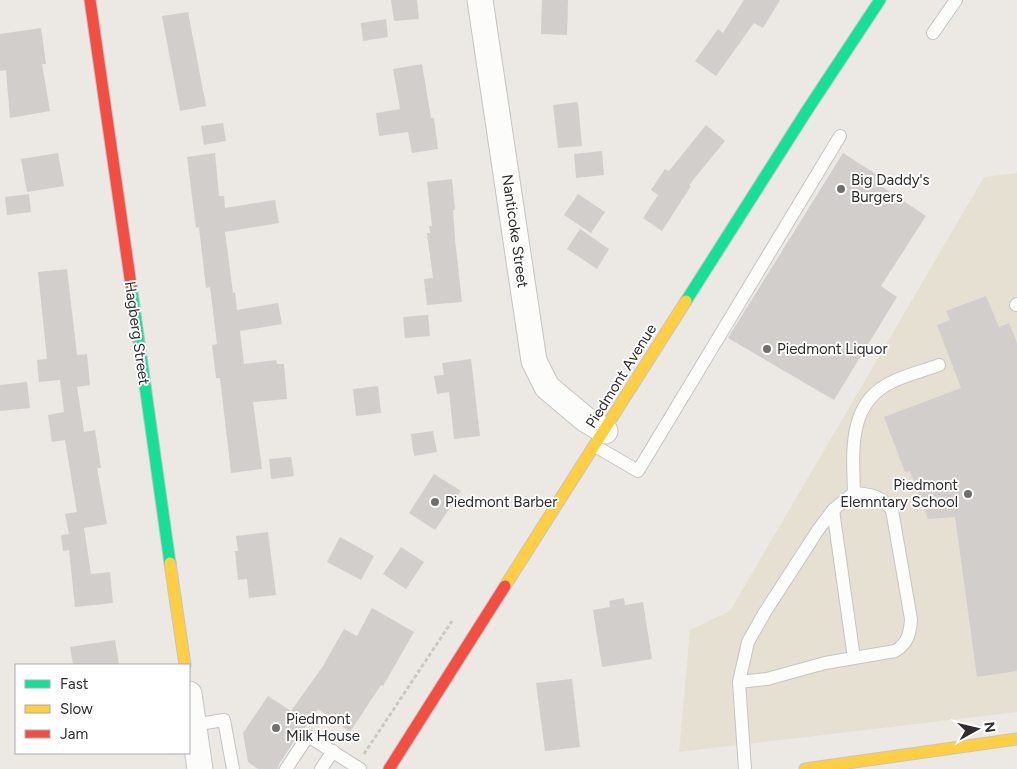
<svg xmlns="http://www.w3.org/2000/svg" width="1017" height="769" font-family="Figtree,sans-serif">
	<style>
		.education { fill: #e6e0d3 }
		.building { fill: #d1cecb }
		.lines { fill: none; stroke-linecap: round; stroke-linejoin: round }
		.lane-casing { stroke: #c5c4c5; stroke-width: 14 }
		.street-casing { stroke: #c5c4c5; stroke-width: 27 }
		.fast-casing { stroke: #c5c4c5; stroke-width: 13 }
		.slow-casing { stroke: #c5c4c5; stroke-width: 13 }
		.jam-casing { stroke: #c5c4c5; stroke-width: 13 }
		.path { stroke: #c9c9c8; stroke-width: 3; stroke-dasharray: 4 2.5; stroke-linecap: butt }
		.lane { stroke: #fcfcfb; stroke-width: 12 }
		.street { stroke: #fcfcfb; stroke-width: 25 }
		.fast { stroke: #16e098; stroke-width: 11 }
		.slow { stroke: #ffcf43; stroke-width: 11 }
		.jam { stroke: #f24e42; stroke-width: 11 }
		.poi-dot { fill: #706f6e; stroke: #fff; stroke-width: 2 }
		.labels { text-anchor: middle; stroke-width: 4; stroke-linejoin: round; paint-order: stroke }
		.poi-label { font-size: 15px; fill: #2e2e2e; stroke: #fff; text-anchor: start }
		.street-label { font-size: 15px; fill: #2e2e2e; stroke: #fff }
	</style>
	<rect width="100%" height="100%" fill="#ece8e4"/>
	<path class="education" d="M1017 173V712L679 752 690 630 730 611 984 177Z"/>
	<g class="building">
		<path d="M391 0H417L419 19 394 21Z"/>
		<path d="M542 0H568L567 35 541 34Z"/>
		<path d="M744 0H780L763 28 754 23 716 76 695 61 718 29 723 33Z"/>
		<path d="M188 12 206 106 180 111 162 16Z"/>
		<path d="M386 19 388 37 363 41 361 23Z"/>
		<path d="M41 28 46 64H42L50 111 10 118 6 70 0 71V34Z"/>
		<path d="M422 64 431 118H434L438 149 412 153 408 132 379 136 376 113 400 109 393 69Z"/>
		<path d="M578 102 582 146 558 148 553 105Z"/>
		<path d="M223 123 226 141 204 145 201 126Z"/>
		<path d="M706 125 725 141 689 185 691 186 662 231 643 218 658 195 651 190 665 169 669 171Z"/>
		<path d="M602 151 604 175 576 178 574 154Z"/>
		<path d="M58 153 64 186 27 192 21 159Z"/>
		<path d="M215 153 219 196H224L225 208 275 200 279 223 225 232 233 293 235 292 237 310 278 303 282 324 240 331 244 364 276 360 277 364H284L287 399 253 402 262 469 231 473 220 378H216L212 345 217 344 210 287 206 288 199 227 196 228 187 157Z"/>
		<path d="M843 153 882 178 878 184 926 216 881 286 897 297 834 400 728 338Z"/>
		<path d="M452 179 455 210H453L455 239 462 302 427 305 424 279 433 278 427 233H430L429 226H432L427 182Z"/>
		<path d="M29 194 31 212 7 215 5 197Z"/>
		<path d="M578 194 605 212 591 233 564 215Z"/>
		<path d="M580 229 609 249 597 269 567 249Z"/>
		<path d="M67 269 77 355 87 354 90 385 77 387 84 432 95 430 101 468H97L107 524 84 528 91 574 110 572 113 603 75 607 69 550 63 551 61 535 69 534 65 514 77 512 65 440 52 442 48 415 64 412 60 380 39 382 37 360 47 359 38 272Z"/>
		<path d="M986 296 999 327 1009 323 1017 343V671L977 677 955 517 928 519 910 471 905 472 884 417 961 388 937 325 950 320 946 311Z"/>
		<path d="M428 315 430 336 405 338 403 317Z"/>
		<path d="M471 359 480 436 454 439 449 392 437 394 434 376 444 375 442 363Z"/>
		<path d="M27 382 30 408 0 411V385Z"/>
		<path d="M378 386 381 413 356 416 353 389Z"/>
		<path d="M433 431 437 452 414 456 411 434Z"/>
		<path d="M291 457 294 476 271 479 269 459Z"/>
		<path d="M434 474 461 491 435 530 409 513Z"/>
		<path d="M268 532 276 595 249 598 247 579 238 580 235 551H238L236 536Z"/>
		<path d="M340 537 374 556 361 580 327 562Z"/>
		<path d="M401 547 424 562 406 589 383 574Z"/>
		<path d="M624 598 625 605 643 602 652 659 602 667 593 610 610 607 609 601Z"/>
		<path d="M372 608 414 632 383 686 381 685 350 732 318 709 305 728 301 731 279 764 278 769H258L248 762 243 733 268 696 291 711 323 666 344 629 357 636Z"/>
		<path d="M115 640 119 665H73L70 647Z"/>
		<path d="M572 679 580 747 545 751 536 683Z"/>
	</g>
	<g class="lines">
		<g class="lane-casing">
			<g id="lane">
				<path d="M933 33 956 0"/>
				<path d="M1016 305 1017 304"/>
				<path d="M595 446 638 471 840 136"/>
				<path d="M854 493C853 452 847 403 892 382 906 375 923 371 939 365"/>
				<path d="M833 510 854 658"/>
				<path d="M739 682 767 679 825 663 895 651C908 643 910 634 911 619L892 510C880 495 872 495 854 493L833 510 818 530 765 612 748 642 739 682 745 769"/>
				<path d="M193 725 224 720 233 769"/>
				<path d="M286 769 308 736 360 769"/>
				<path d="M321 769 333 751"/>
			</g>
		</g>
		<g class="street-casing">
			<g id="street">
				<path d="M480 0 534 361 547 387 585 419 605 431"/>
				<path d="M189 694 200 769"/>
			</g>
		</g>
		<g class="fast-casing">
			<g id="fast">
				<path d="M131 285 170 563"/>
				<path d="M686 301 806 112 880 0"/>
			</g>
		</g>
		<g class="slow-casing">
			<g id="slow">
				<path d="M170 563 185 665"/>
				<path d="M505 586 686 301"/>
				<path d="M805 769 1017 739"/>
			</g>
		</g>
		<g class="jam-casing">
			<g id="jam">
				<path d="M90 0 131 285"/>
				<path d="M389 769 505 586"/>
			</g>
		</g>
		<path class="path" d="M364 754 452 621"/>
		<use href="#lane" class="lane"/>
		<use href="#street" class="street"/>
		<use href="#fast" class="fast"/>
		<use href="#slow" class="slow"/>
		<use href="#jam" class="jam"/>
	</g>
	<g class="poi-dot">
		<circle cx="841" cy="189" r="5"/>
		<circle cx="767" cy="349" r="5"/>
		<circle cx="968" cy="494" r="5"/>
		<circle cx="435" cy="502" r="5"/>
		<circle cx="276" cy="728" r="5"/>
	</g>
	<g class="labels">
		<g class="poi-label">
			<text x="851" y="185">Big Daddy's<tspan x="851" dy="17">Burgers</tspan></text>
			<text x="777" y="354">Piedmont Liquor</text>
			<text x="958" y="490" text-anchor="end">Piedmont<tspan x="958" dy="17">Elemntary School</tspan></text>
			<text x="445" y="507">Piedmont Barber</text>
			<text x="286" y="724">Piedmont<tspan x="286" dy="17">Milk House</tspan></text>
		</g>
		<g class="street-label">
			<text transform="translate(515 231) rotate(82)" y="5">Nanticoke Street</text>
			<text transform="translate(137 333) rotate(82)" y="5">Hagberg Street</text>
			<text transform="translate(621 376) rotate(-58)" y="5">Piedmont Avenue</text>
		</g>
	</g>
	<rect x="15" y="664" width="175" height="90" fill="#ffffff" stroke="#ababab"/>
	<rect x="25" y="680" width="25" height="8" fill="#16e098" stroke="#ababab"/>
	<text x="60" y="689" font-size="15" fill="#2e2e2e">Fast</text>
	<rect x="25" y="705" width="25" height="8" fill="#ffcf43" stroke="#ababab"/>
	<text x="60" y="714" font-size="15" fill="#2e2e2e">Slow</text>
	<rect x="25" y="730" width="25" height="8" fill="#f24e42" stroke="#ababab"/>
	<text x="60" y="739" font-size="15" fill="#2e2e2e">Jam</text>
	<g transform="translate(977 729) rotate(82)" stroke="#ffffff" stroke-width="4" paint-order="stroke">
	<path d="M0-4L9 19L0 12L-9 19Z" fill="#2e2e2e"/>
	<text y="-8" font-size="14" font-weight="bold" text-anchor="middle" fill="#2e2e2e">N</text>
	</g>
</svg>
